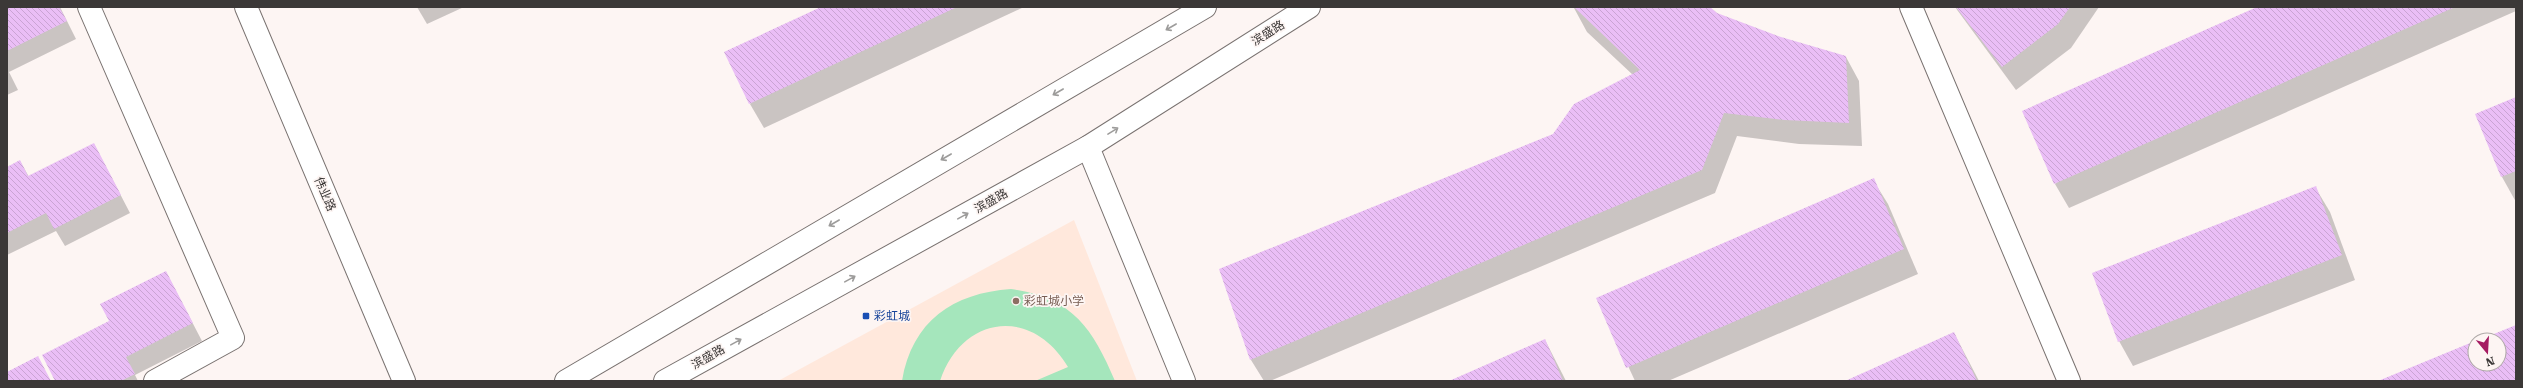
<svg xmlns="http://www.w3.org/2000/svg" width="2523" height="388" font-family="'Roboto Serif','Noto Sans SC',serif">
	<style>
		.education { fill: #ffe8dc }
		.pitch { fill: #a5e6bc }
		.shadow { fill: #0003 }
		.building { fill: url(#building-back-hatch) }
		.lines { fill: none; stroke-linecap: round; stroke-linejoin: round }
		.minor-casing { stroke: #797270; stroke-width: 24 }
		.major-casing { stroke: #797270; stroke-width: 24 }
		.minor { stroke: #fff; stroke-width: 22 }
		.major { stroke: #fff; stroke-width: 22 }
		.oneway { stroke: #9d9c9b }
		.education-dot { fill: #8d6e63; stroke: #fdf5f3; stroke-width: 1.5 }
		.transit-dot { fill: #1a4fb4; stroke: #fdf5f3; stroke-width: 1.5 }
		.labels { text-anchor: middle; stroke-width: 3.5; stroke-linejoin: round; paint-order: stroke }
		.street-label { font-size: 12px; fill: #3b3837; stroke: #fdf5f3 }
		.education-label { font-size: 12px; fill: #785e54; stroke: #fdf5f3; text-anchor: start }
		.transit-label { font-size: 12px; fill: #164399; stroke: #fdf5f3; text-anchor: start }
	</style>
	<defs>
		<pattern id="building-back-hatch" width="6" height="6" patternUnits="userSpaceOnUse"><rect width="6" height="6" fill="#eabef6"/><path d="M-1 5l2 2M0 0l6 6M5-1l2 2" fill="none" stroke="#caa4d4"/></pattern>
	</defs>
	<rect width="100%" height="100%" fill="#fdf5f3"/>
	<path class="education" d="M1074 220 1137 381H778Z"/>
	<path class="pitch" d="M1011 289C1072 298 1092 327 1115 381H1035L1068 367C1032 306 962 315 940 381H902C912 321 953 293 1011 289Z"/>
	<g class="shadow">
		<path d="M7 7H60L76 39 9 72 18 90 7 95Z"/>
		<path d="M417 7H464L427 24Z"/>
		<path d="M824 7H1024L764 128 750 104Z"/>
		<path d="M1575 7H1709L1716 14 1781 38 1846 57 1859 81 1862 146 1799 144 1737 136 1715 193 1270 381H1264L1251 360 1221 270 1554 135 1633 75 1587 32 1574 8Z"/>
		<path d="M1955 7H2099L2071 48 2016 90Z"/>
		<path d="M2259 7H2516V11L2069 208 2055 184Z"/>
		<path d="M2516 98V202L2502 177 2476 115Z"/>
		<path d="M94 144 130 213 65 246 56 231 7 255V168L20 161 29 177Z"/>
		<path d="M1873 180 1888 204 1918 274 1668 381H1635L1597 299Z"/>
		<path d="M2315 187 2330 212 2355 280 2133 366 2119 341Z"/>
		<path d="M166 272 202 341 135 375 138 381H56L110 322Z"/>
		<path d="M1954 333 1979 381H1847Z"/>
		<path d="M1545 340 1566 381H1452Z"/>
	</g>
	<g class="building">
		<path d="M7 7H59L67 21 7 51Z"/>
		<path d="M821 7H957L749 104 724 52Z"/>
		<path d="M1574 7H1710L1717 13 1781 37 1846 56 1849 123 1785 120 1724 113 1702 170 1250 360 1219 269 1553 134 1574 104 1640 70Z"/>
		<path d="M1956 7H2070L2058 24 2002 67Z"/>
		<path d="M2257 7H2455L2054 184 2022 111Z"/>
		<path d="M2516 97V171L2501 177 2475 114Z"/>
		<path d="M94 143 121 195 54 229 46 213 7 233V167L20 160 28 176Z"/>
		<path d="M1874 178 1904 249 1626 368 1596 298Z"/>
		<path d="M2316 186 2342 255 2118 342 2092 273Z"/>
		<path d="M166 271 193 323 126 357 135 374 121 381H55L42 355 109 321 100 304Z"/>
		<path d="M2516 325V381H2378L2475 341V364H2499V340H2479Z"/>
		<path d="M1954 332 1977 381H1845Z"/>
		<path d="M1545 339 1563 381H1449Z"/>
		<path d="M38 356 51 381H7V372Z"/>
	</g>
	<g class="lines">
		<g class="minor-casing">
			<g id="minor">
				<path d="M89 7 233 338 155 381"/>
				<path d="M1911 7 2069 381"/>
				<path d="M1088 147 1184 381"/>
			</g>
		</g>
		<g class="major-casing">
			<g id="major">
				<path d="M246 7 404 381"/>
				<path d="M566 381 1205 7"/>
				<path d="M665 381 1088 147 1309 7"/>
			</g>
		</g>
		<use href="#minor" class="minor"/>
		<use href="#major" class="major"/>
	</g>
	<defs><path id="oneway-shaft" d="M-6 0H5M1.5-3L5.5 0L1.5 3" fill="none" stroke-width="1.6" stroke-linecap="round" stroke-linejoin="round"/></defs>
	<g class="oneway">
		<use href="#oneway-shaft" transform="translate(1171 27) rotate(150)"/>
		<use href="#oneway-shaft" transform="translate(1058 92) rotate(150)"/>
		<use href="#oneway-shaft" transform="translate(1113 131) rotate(-32)"/>
		<use href="#oneway-shaft" transform="translate(946 157) rotate(150)"/>
		<use href="#oneway-shaft" transform="translate(963 216) rotate(-29)"/>
		<use href="#oneway-shaft" transform="translate(834 223) rotate(150)"/>
		<use href="#oneway-shaft" transform="translate(850 279) rotate(-29)"/>
		<use href="#oneway-shaft" transform="translate(736 342) rotate(-29)"/>
	</g>
	<circle class="education-dot" cx="1016" cy="301" r="4"/>
	<rect class="transit-dot" x="862" y="312" width="8" height="8" rx="2"/>
	<g class="labels">
		<g class="street-label">
			<text transform="translate(1268 33) rotate(-32)" y="4">滨盛路</text>
			<text transform="translate(325 194) rotate(67)" y="4">伟业路</text>
			<text transform="translate(991 201) rotate(-29)" y="4">滨盛路</text>
			<text transform="translate(708 357) rotate(-29)" y="4">滨盛路</text>
		</g>
		<g class="education-label">
			<text x="1024" y="305">彩虹城小学</text>
		</g>
		<g class="transit-label">
			<text x="874" y="320">彩虹城</text>
		</g>
	</g>
	<rect width="2523" height="388" fill="none" stroke="#3b3837" stroke-width="16"/>
	<g transform="translate(2487 352) rotate(162)"><circle r="19" fill="#fdf5f3" stroke="#afa9a8"/>
	<path d="M0-3L7 15L0 10L-7 15Z" fill="#a51b62"/>
	<text y="-6" font-size="11" font-weight="bold" text-anchor="middle" fill="#3b3837">N</text>
	</g>
</svg>
